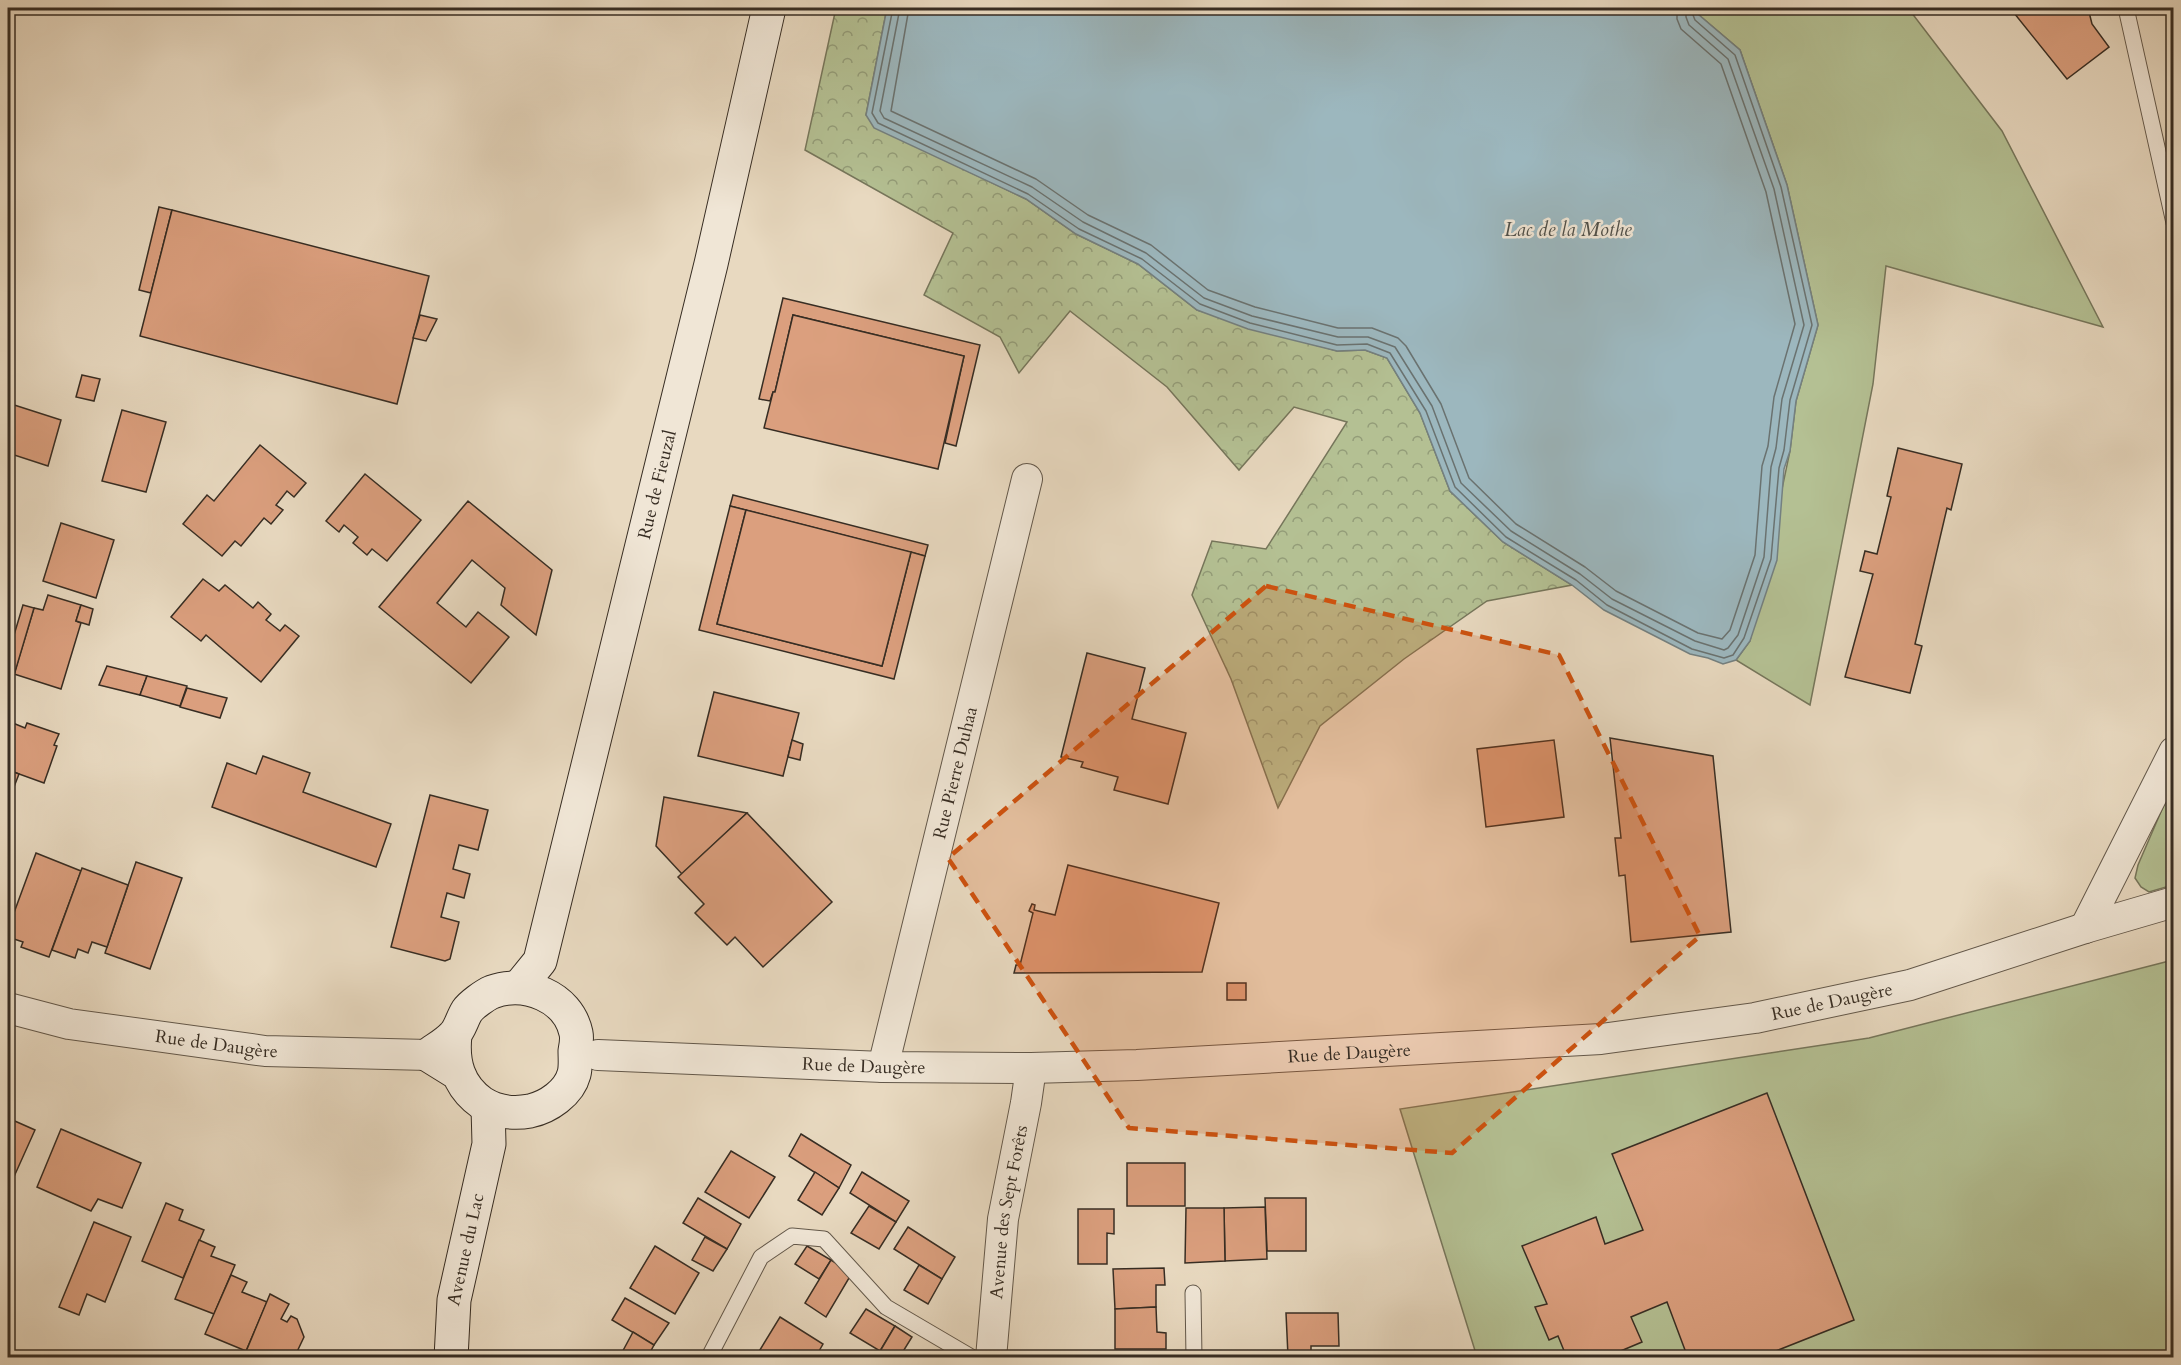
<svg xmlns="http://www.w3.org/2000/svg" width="2181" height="1365" font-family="Cardo,serif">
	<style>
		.grass { fill: #b4c093; stroke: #76765b; stroke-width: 1.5 }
		.forest { fill: url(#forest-crowns); stroke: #76765b; stroke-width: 1.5 }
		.water { fill: #9cb7be; stroke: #748080; stroke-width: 1.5 }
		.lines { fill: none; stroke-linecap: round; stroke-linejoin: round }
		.shore { stroke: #6a7270; stroke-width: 1.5 }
		.building { fill: #db9f7e; stroke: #372d23; stroke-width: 1.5 }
		.lane-casing { stroke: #63584a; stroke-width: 17 }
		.street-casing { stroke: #63584a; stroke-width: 32 }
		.secondary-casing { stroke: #372d23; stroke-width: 35 }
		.lane { stroke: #f0e6d6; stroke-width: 15 }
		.street { stroke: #f0e6d6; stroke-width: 30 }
		.secondary { stroke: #f0e6d6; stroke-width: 33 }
		.marked { fill: #cd520f; fill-opacity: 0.2; stroke: #cd520f; stroke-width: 4.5; stroke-dasharray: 12 8; stroke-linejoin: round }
		.labels { text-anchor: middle; stroke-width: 5; stroke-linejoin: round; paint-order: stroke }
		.street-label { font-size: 18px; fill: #372d23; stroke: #f0e6d6 }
		.water-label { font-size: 20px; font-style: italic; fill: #50504a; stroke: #f0e6d6 }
	</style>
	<defs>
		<pattern id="forest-crowns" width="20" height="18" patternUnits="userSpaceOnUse" patternTransform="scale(1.5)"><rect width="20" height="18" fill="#b4c093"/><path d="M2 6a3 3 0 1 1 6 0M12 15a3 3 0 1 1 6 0" fill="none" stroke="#939c78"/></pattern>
	</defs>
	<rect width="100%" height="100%" fill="#e8d9c0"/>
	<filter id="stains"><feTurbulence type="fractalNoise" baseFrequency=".00333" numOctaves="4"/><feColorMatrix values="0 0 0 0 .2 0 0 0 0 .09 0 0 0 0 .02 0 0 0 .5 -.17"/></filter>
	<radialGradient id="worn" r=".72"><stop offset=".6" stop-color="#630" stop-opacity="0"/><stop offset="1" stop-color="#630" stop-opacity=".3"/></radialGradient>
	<g class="grass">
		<path d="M1700 8H1908L2002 131 2103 327 1886 266 1873 384 1810 705 1736 660 1750 641 1790 451 1796 401 1818 325 1787 185 1740 50 1699 15Z"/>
		<path d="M2173 784V885L2149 892 2141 887 2135 878 2138 865Z"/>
		<path d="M2173 960V1357H1477L1400 1109 1869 1038Z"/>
	</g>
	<path class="forest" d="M836 8H887L866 115 930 153 1026 199 1076 234 1138 264 1197 310 1337 351 1365 350 1387 358 1420 413 1450 491 1503 542 1572 585 1487 601 1404 659 1320 726 1278 808 1231 679 1192 595 1212 541 1266 549 1347 422 1294 407 1239 470 1167 387 1070 311 1019 373 1000 337 924 295 953 233 805 150Z"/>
	<path class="water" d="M887 8H1700L1699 15 1740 50 1787 185 1818 325 1796 401 1790 451 1784 469 1777 560 1750 641 1736 660 1723 664 1708 658 1690 654 1604 610 1572 585 1503 542 1450 491 1420 413 1387 358 1365 350 1337 351 1248 329 1197 310 1138 264 1076 234 1026 199 874 128 866 115Z"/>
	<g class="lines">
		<g class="shore">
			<path d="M893 8 872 113 878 123 1028 194 1079 229 1142 259 1200 304 1250 323 1337 345 1367 344 1390 353 1426 411 1455 487 1506 537 1576 580 1607 605 1692 649 1724 658 1733 655 1744 638 1771 559 1779 468 1784 450 1790 400 1812 325 1781 187 1735 55 1695 20 1693 15 1694 8"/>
			<path d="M900 8 880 111 884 118 1032 187 1083 222 1146 253 1204 298 1252 316 1338 337H1368L1395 347 1432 406 1461 483 1511 531 1580 574 1612 599 1695 641 1724 650 1728 648 1738 635 1764 557 1771 467 1776 448 1782 399 1804 325 1774 189 1728 59 1689 25 1686 17V8"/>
			<path d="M909 8 891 111 1036 179 1088 215 1151 245 1208 290 1255 307 1338 328H1372L1398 338 1406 346 1441 404 1469 478 1516 524 1585 567 1616 591 1698 633 1722 639 1730 630 1755 555 1762 466 1768 446 1774 397 1795 324 1766 192 1721 64 1681 29 1677 19V8"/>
		</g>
	</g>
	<g class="building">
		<path d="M2010 8H2088L2092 24 2109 47 2067 79Z"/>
		<path d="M159 207 172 210 151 293 139 290Z"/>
		<path d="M172 210 429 276 397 404 140 336Z"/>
		<path d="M783 298 980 345 956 446 945 443 964 356 793 315 775 392H773L770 401 759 399Z"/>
		<path d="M420 315 437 319 426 341 413 338Z"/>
		<path d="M793 315 964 356 938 469 764 428 773 392H775Z"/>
		<path d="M82 375 100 379 94 401 76 397Z"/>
		<path d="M8 403 61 420 48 466 8 453Z"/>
		<path d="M122 410 166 422 146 492 102 481Z"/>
		<path d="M260 445 306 483 294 497 287 491 276 505 283 510 271 524 264 518 241 546 235 541 222 556 183 524 207 495 214 501Z"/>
		<path d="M1898 448 1962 464 1951 510 1947 508 1915 644 1922 646 1910 693 1845 677 1873 574 1860 571 1865 551 1877 554 1891 497 1887 496Z"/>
		<path d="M365 474 421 520 387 561 372 549 367 555 353 543 358 537 344 525 339 532 326 521Z"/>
		<path d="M733 495 928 545 925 556 730 506Z"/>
		<path d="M468 501 552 570 536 635 501 605 505 588 472 560 437 603 466 627 478 612 509 637 471 683 379 607Z"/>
		<path d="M730 506 746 510 717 624 882 666 911 552 925 556 894 679 699 630Z"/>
		<path d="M746 510 911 552 882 666 717 624Z"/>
		<path d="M61 523 114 540 96 598 43 581Z"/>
		<path d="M203 579 219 591 225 585 253 608 258 602 271 614 266 620 280 631 285 625 299 636 261 682 206 635 201 641 171 617Z"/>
		<path d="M48 595 81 605 76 621 81 623 61 689 14 674 34 608 43 610Z"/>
		<path d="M23 605 34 608 15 672 8 670V655Z"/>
		<path d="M81 605 93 609 89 625 76 621Z"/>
		<path d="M1087 653 1145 668 1132 719 1186 733 1168 804 1114 790 1118 777 1081 767 1083 762 1061 757Z"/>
		<path d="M107 666 147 676 140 695 99 685Z"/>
		<path d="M147 676 187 686 180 706 140 695Z"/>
		<path d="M187 688 227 698 220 718 180 707Z"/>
		<path d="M714 692 799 713 783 776 698 756Z"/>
		<path d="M8 721 25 728 27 723 59 734 54 745 57 746 44 783 8 770Z"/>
		<path d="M1610 738 1713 756 1731 932 1631 942 1625 875 1619 876 1615 838H1621Z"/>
		<path d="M792 740 803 744 800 760 788 757Z"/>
		<path d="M1554 740 1564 817 1486 827 1477 749Z"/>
		<path d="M263 756 310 773 303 792 391 824 376 867 212 807 227 763 256 774Z"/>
		<path d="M8 770 19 774 12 792 8 790Z"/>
		<path d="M430 795 488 810 478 850 459 845 453 869 470 874 464 898 447 893 441 917 459 922 450 959 445 961 391 947Z"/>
		<path d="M664 797 747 813 682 874 656 846Z"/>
		<path d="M747 813 832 902 763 967 735 937 727 945 695 913 704 904 678 877Z"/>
		<path d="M36 853 81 871 49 957 21 947 23 942 8 937V929Z"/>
		<path d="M136 862 182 878 150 969 105 953Z"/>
		<path d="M1068 865 1219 903 1202 972 1014 973 1016 965H1020L1033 913 1029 911 1032 904 1035 905 1034 910 1055 915Z"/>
		<path d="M82 868 128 885 107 947 92 942 88 953 78 949 75 958 52 950Z"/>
		<rect x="1227" y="983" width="19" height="17"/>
		<path d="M1767 1093 1854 1320 1758 1358H1688L1667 1302 1631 1317 1642 1342 1604 1358H1567L1558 1336 1549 1340 1535 1307 1547 1304 1522 1246 1596 1217 1605 1244 1643 1230 1612 1154Z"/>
		<path d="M8 1118 35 1130 8 1190Z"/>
		<path d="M61 1129 141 1163 122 1208 98 1199 91 1211 37 1187Z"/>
		<path d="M801 1134 851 1165 839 1188 789 1156Z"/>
		<path d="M731 1151 775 1177 749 1218 705 1192Z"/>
		<rect x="1127" y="1163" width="58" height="43"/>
		<path d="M815 1172 839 1188 822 1215 798 1200Z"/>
		<path d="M862 1172 909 1201 896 1222 850 1193Z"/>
		<path d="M698 1198 741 1224 727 1249 683 1223Z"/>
		<path d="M1265 1198H1306V1251H1267Z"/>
		<path d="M166 1203 183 1210 179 1220 204 1230 183 1278 142 1261Z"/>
		<path d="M869 1206 896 1222 879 1249 851 1233Z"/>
		<path d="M1265 1207 1267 1259 1225 1261 1224 1208Z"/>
		<path d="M1186 1208H1224L1225 1261 1185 1263Z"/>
		<path d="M1078 1209H1114V1234L1107 1233V1264H1078Z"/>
		<path d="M94 1222 131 1237 105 1302 87 1294 79 1315 59 1307Z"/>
		<path d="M908 1227 955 1257 942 1279 894 1249Z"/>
		<path d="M705 1237 727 1249 713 1271 692 1260Z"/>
		<path d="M199 1240 215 1247 211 1256 235 1265 214 1314 175 1299Z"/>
		<path d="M655 1246 699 1273 675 1314 630 1288Z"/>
		<path d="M807 1246 831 1260 819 1279 795 1264Z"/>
		<path d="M831 1260 852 1273 826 1317 805 1303Z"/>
		<path d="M919 1265 942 1279 928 1304 904 1290Z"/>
		<path d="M1164 1268 1165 1285H1156V1307L1115 1309 1113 1269Z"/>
		<path d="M231 1275 247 1282 242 1292 267 1302 246 1351 205 1334Z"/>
		<path d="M270 1294 289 1304 281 1319 287 1322 291 1316 297 1319 304 1337 294 1358H252L245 1354Z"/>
		<path d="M625 1298 669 1323 654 1345 612 1320Z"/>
		<path d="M1156 1307 1157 1332 1166 1333V1349H1115V1309Z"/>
		<path d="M866 1309 895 1326 880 1351 850 1333Z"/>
		<path d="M1286 1313H1338L1339 1346H1311V1356H1288Z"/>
		<path d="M780 1317 823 1344 815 1358H755Z"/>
		<path d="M895 1326 912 1337 899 1358H876Z"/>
		<path d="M633 1332 654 1345 647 1358H619Z"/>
	</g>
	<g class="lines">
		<g class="lane-casing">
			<g id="lane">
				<path d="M2126 8 2174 223"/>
				<path d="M1193 1293 1194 1358"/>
				<path d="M712 1358 711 1353 761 1257 792 1236 824 1239 886 1307 973 1358"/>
			</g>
		</g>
		<g class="street-casing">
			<g id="street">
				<path d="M2085 928 2174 752"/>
				<path id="s1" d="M8 1008 69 1024 265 1051 428 1055"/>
				<path id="s2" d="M598 1055 883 1067 1031 1068 1137 1065 1601 1039 1755 1018 1910 985 2085 928 2174 902"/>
				<path id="s3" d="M883 1067 1027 479"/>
				<path id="s4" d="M991 1358 1003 1219 1026 1103 1031 1068"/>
			</g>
		</g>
		<g class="secondary-casing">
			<g id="secondary">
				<path id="s5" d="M519 987 540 961 711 264 769 8"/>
				<path d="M455 1035C452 1062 458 1086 482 1103 496 1112 514 1114 530 1111 548 1107 569 1093 574 1074 576 1067 575 1058 575 1051 576 1046 577 1038 576 1033 568 996 525 980 492 992 485 995 471 1005 467 1011 462 1019 460 1029 454 1035 447 1043 436 1049 428 1055L457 1073"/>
				<path id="s6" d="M451 1358 454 1300 489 1144 488 1107"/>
			</g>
		</g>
		<use href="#lane" class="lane"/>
		<use href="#street" class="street"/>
		<use href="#secondary" class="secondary"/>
	</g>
	<path class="marked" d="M1266 586 1559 655 1700 936 1452 1153 1129 1128 948 858Z"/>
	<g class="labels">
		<g class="street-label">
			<text dy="6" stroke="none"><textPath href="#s5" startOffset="524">Rue de Fieuzal</textPath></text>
			<text dy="6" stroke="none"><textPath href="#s3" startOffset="303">Rue Pierre Duhaa</textPath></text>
			<text dy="6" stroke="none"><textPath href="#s2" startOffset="1238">Rue de Daugère</textPath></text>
			<text dy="6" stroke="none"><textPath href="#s1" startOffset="212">Rue de Daugère</textPath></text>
			<text dy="6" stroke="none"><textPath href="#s2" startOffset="752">Rue de Daugère</textPath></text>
			<text dy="6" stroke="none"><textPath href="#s2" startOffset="266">Rue de Daugère</textPath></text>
			<text dy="6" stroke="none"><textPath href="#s4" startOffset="147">Avenue des Sept Forêts</textPath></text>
			<text dy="6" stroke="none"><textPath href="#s6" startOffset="110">Avenue du Lac</textPath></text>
		</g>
		<g class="water-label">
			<text x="1568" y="236">Lac de la Mothe</text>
		</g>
	</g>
	<rect width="2181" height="1365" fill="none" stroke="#e8d9c0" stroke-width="30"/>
	<rect x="9" y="9" width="2163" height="1347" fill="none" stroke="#372d23" stroke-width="3"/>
	<rect x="15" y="15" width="2151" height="1335" fill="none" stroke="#372d23" stroke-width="1.5"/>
	<rect width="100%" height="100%" filter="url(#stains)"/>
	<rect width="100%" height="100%" fill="url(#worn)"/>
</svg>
